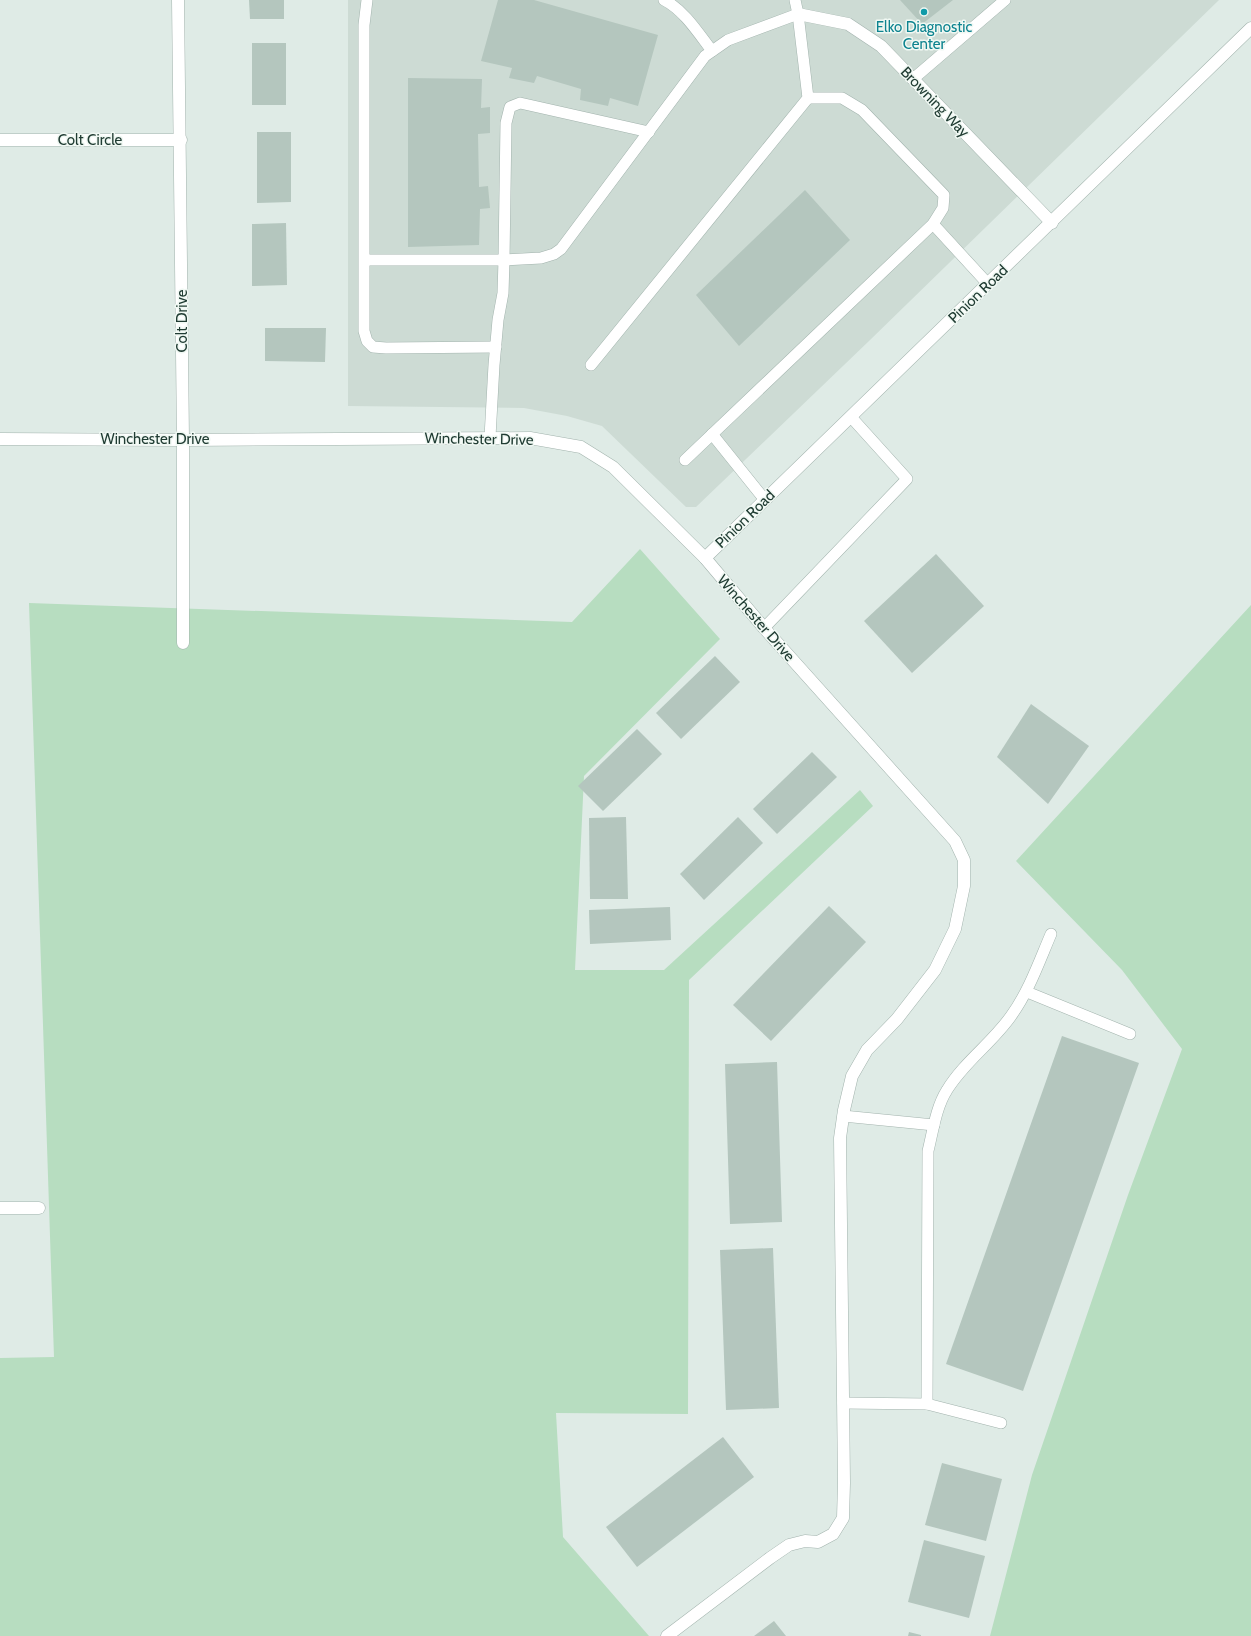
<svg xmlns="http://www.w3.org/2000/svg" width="1251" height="1636" font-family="Cabin,sans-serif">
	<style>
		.built { fill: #cddbd4 }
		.green { fill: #b7ddc0 }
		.building { fill: #b4c6be }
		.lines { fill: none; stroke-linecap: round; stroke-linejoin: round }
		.lane-casing { stroke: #a2b3ad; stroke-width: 12 }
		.street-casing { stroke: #a2b3ad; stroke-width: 13 }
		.lane { stroke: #fff; stroke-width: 11 }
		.street { stroke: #fff; stroke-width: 12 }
		.culture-dot { fill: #0f9aa8; stroke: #f0f8f3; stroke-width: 1.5 }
		.labels { text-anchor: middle; stroke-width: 3; stroke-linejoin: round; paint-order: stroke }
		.culture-label { font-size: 15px; fill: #0d838f; stroke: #f0f8f3 }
		.street-label { font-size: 15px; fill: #203c33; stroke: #f0f8f3 }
	</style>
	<rect width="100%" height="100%" fill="#dfebe6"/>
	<path class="built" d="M348 0H1219L869 341 696 507H686L602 426 567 416 524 408 348 406Z"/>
	<g class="green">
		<path d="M640 549 720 639 584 776 575 970H664L860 790 873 806 689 980 688 1414 556 1413 563 1537 649 1636H0V1358L54 1357 29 603 572 622Z"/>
		<path d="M1251 605V1636H990L1032 1475 1128 1195 1182 1049 1122 970 1016 861Z"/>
	</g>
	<g class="building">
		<path d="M249 0H284V19H250Z"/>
		<path d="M498 0H534L658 35 638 106 610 98 608 106 580 100 581 89 537 76 534 83 509 78 512 68 481 61Z"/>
		<path d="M900 0H953L922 24Z"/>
		<rect x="252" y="43" width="34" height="62"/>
		<path d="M408 78 482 79 481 108 490 107V133L478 134 479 187 488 186 490 208 480 209 479 245 408 247Z"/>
		<path d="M257 132H291V202L257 203Z"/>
		<path d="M805 190 850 240 739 346 696 295Z"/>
		<path d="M286 223 287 285 252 286V224Z"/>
		<path d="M265 328H326L325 362 265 361Z"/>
		<path d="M936 554 984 606 912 673 864 621Z"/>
		<path d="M715 656 740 682 681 739 656 713Z"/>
		<path d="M1031 704 1089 746 1048 804 997 757Z"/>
		<path d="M637 729 662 754 603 811 578 786Z"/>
		<path d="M812 752 837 777 777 834 753 809Z"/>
		<path d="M626 817 628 899H590L589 818Z"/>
		<path d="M738 817 763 843 704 900 680 874Z"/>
		<path d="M829 906 866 942 771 1041 733 1005Z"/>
		<path d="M670 907 671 940 590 944 589 910Z"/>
		<path d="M1062 1036 1139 1063 1023 1391 946 1364Z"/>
		<path d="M777 1062 782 1222 730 1224 725 1064Z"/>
		<path d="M773 1248 779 1408 726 1410 720 1250Z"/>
		<path d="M723 1437 754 1477 637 1567 606 1527Z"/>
		<path d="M942 1463 1002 1479 986 1541 925 1525Z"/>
		<path d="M924 1540 985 1556 969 1618 908 1602Z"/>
		<path d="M774 1621 786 1636H754Z"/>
		<path d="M909 1632 921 1635V1636H908Z"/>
	</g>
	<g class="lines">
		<g class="lane-casing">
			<g id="lane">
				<path d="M367 0 364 25V331L367 341 373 347 386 348 496 347"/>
				<path d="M664 0C684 10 699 34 712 51"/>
				<path d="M913 79 1005 0"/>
				<path d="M933 224 988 284"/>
				<path d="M365 260H504L541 258 554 254 561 249 705 56 728 40 798 14"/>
				<path d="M591 365 808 98 798 14 795 0"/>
				<path d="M712 434 765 500"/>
				<path d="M490 437 494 365 498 320 503 293 504 260 506 123 510 107 520 103 649 132"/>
				<path d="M685 460 933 224 943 208 944 195 862 110 842 98H808"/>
				<path d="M764 628 907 479 851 417"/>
				<path d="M1027 992 1130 1034"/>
				<path d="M843 1116 934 1125"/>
				<path d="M843 1403 927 1404 1001 1423"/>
				<path d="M927 1404 928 1151C933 1131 936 1107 947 1090 964 1062 992 1043 1011 1016 1029 991 1039 962 1051 934"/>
			</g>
		</g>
		<g class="street-casing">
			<g id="street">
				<path d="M178 0 183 440V643"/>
				<path d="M798 14 848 24 881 46 1052 223"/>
				<path d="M0 140H181"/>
				<path d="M0 439 183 440 530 438 581 447 613 467 705 558 764 628 955 841 964 860V886L955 929 935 970 897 1019 867 1050 852 1076 844 1110 840 1138 844 1483 843 1518 833 1534 818 1542 805 1541 789 1545 770 1558 667 1636"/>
				<path d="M705 558 1251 28"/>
				<path d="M0 1208H39"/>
			</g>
		</g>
		<use href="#lane" class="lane"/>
		<use href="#street" class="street"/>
	</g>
	<circle class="culture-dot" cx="924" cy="12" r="4"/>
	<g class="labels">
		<g class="culture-label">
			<text x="924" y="32">Elko Diagnostic<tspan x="924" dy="17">Center</tspan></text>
		</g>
		<g class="street-label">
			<text transform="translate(935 102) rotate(46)" y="5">Browning Way</text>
			<text x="90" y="145">Colt Circle</text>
			<text transform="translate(978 294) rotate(-44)" y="5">Pinion Road</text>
			<text transform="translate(182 321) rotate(-90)" y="5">Colt Drive</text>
			<text x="155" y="444">Winchester Drive</text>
			<text transform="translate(479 439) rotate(1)" y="5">Winchester Drive</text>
			<text transform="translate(745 519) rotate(-44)" y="5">Pinion Road</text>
			<text transform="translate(756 618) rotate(49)" y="5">Winchester Drive</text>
		</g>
	</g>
</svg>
